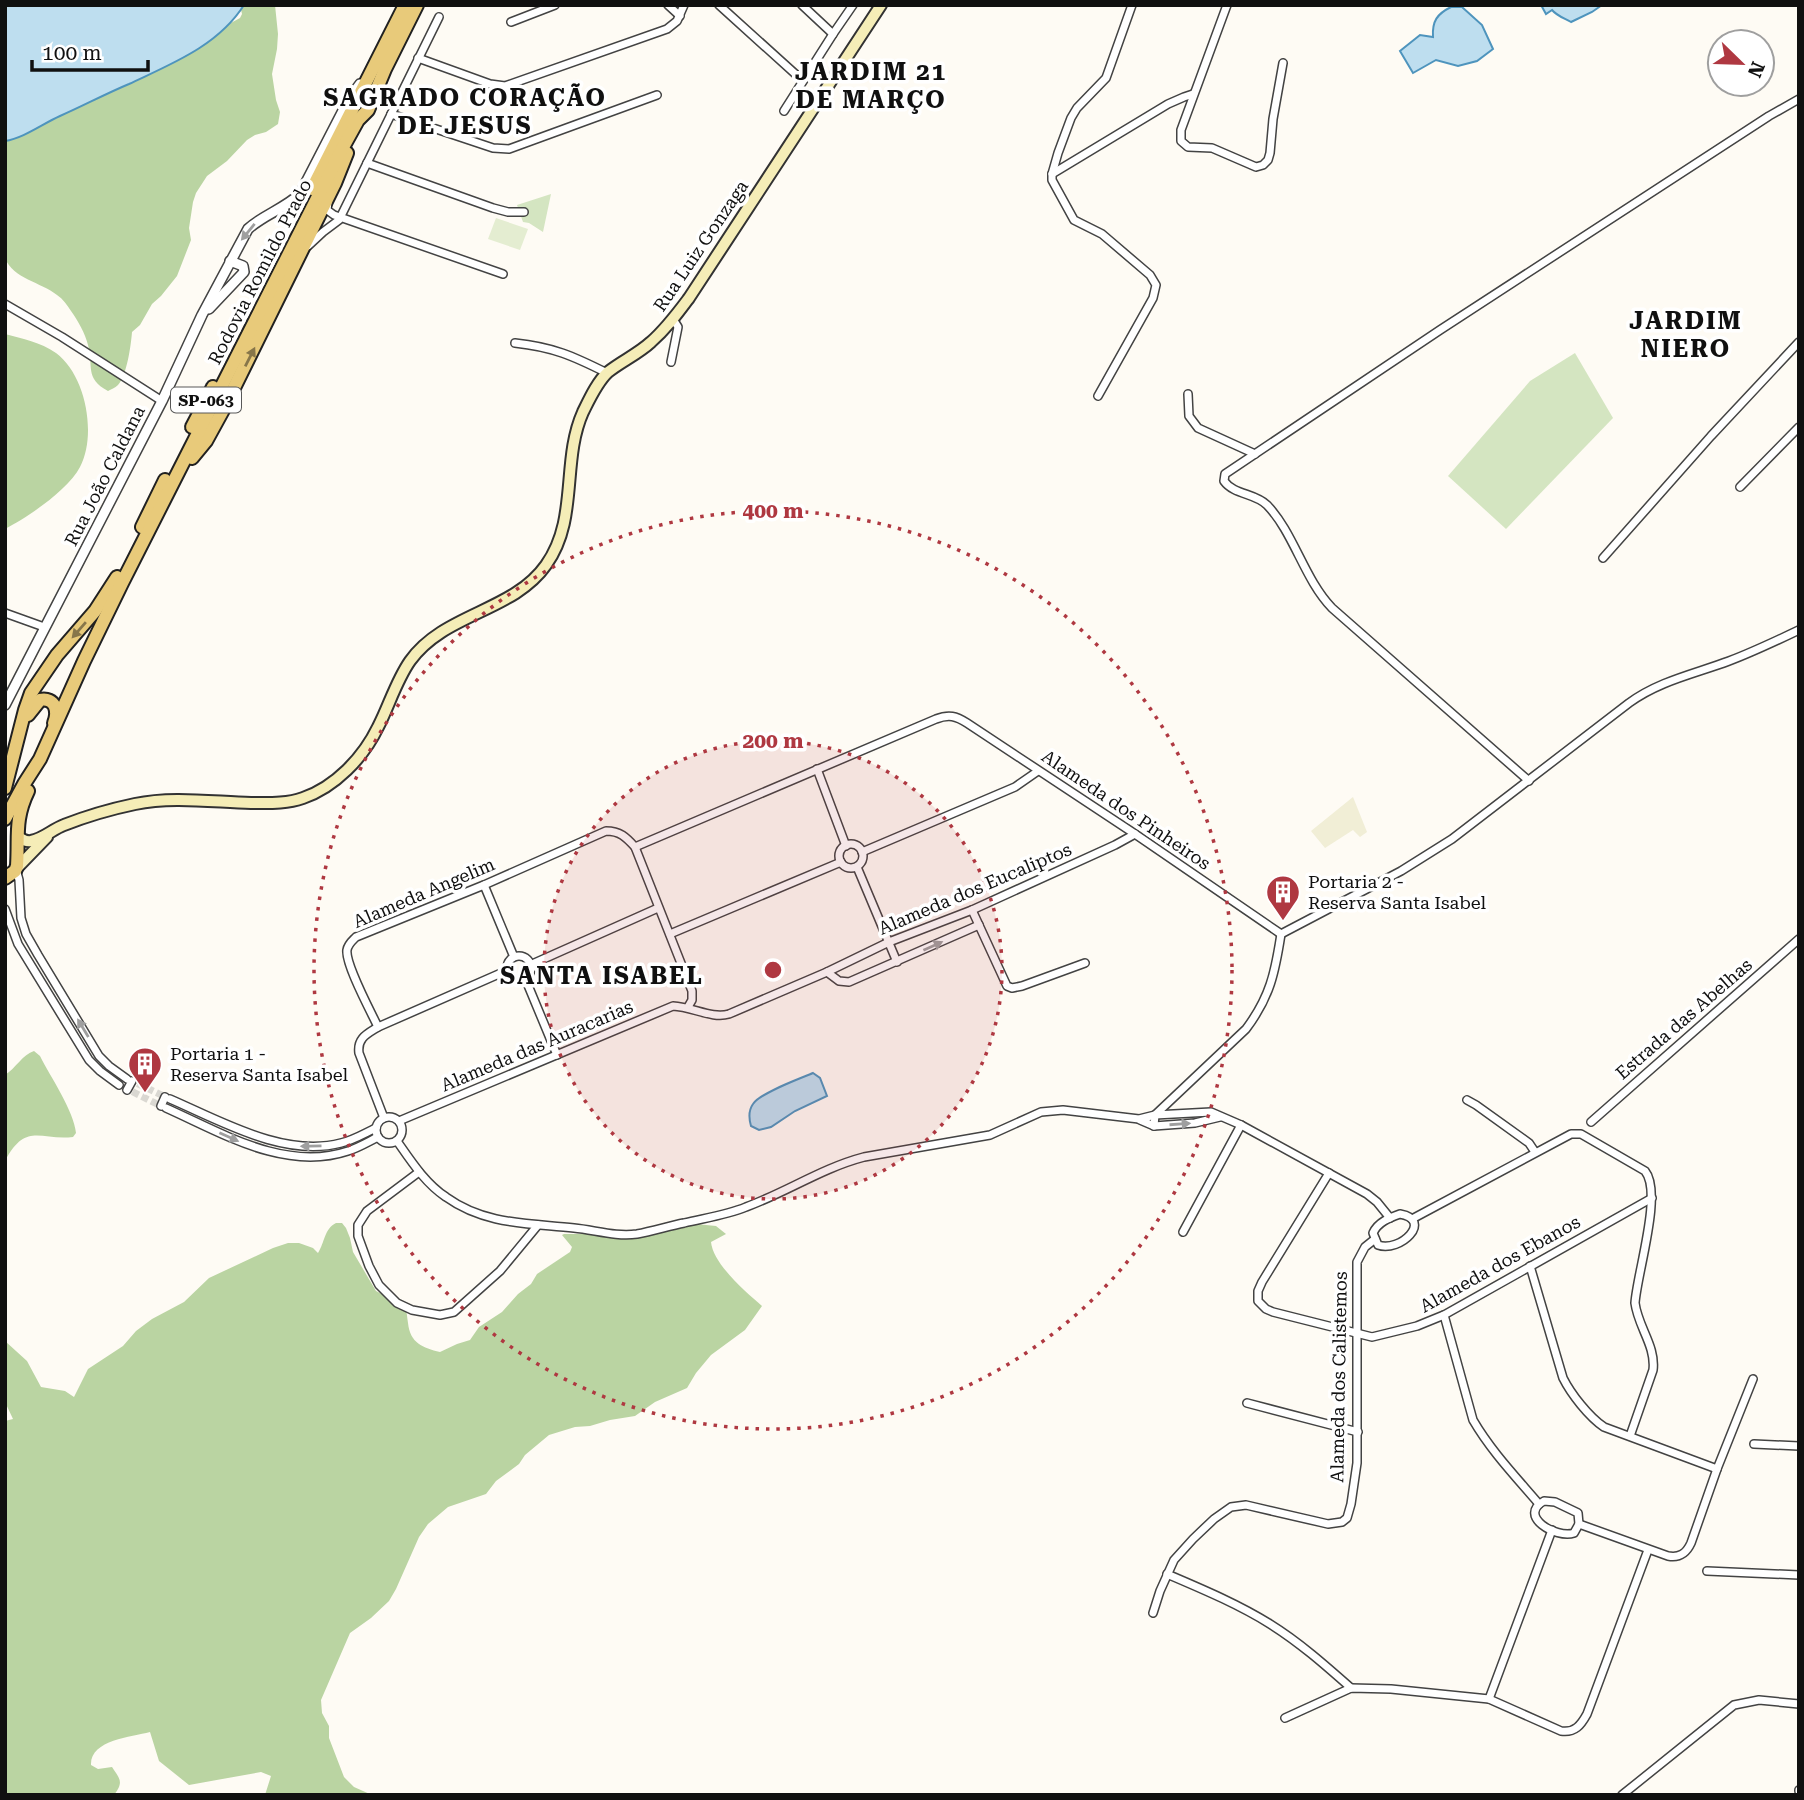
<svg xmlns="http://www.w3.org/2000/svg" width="1804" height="1800" font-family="'Roboto Serif',serif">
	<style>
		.farmland { fill: #f1eed6 }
		.green { fill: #d4e5c1 }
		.forest { fill: #bad4a2 }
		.pitch { fill: #e4edd1 }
		.water { fill: #bedeef; stroke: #4e94bd; stroke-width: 2 }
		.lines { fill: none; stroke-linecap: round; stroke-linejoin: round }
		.minor-tunnel { stroke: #dad8d2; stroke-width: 7; stroke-dasharray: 7 3.5; stroke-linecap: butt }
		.minor-casing { stroke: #434343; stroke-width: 10 }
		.tertiary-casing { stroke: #434343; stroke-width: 12 }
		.secondary-casing { stroke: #323232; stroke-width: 14 }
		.primary-casing { stroke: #212121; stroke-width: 16 }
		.minor { stroke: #fff; stroke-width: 7 }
		.tertiary { stroke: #fff; stroke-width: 9 }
		.secondary { stroke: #f5edb7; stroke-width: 10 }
		.primary { stroke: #e8ca7a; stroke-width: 12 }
		.oneway { fill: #9f9f9f }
		.oneway2 { fill: #87764a }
		.ring { fill: none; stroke: #af3841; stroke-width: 3.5; stroke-dasharray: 3.5 7 }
		.labels { text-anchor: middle; stroke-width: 7; stroke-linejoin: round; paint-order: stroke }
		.shield { fill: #fff; stroke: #585858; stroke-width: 2 }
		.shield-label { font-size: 16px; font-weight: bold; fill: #101010 }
		.street-label { font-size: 18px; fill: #101010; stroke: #fff }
		.poi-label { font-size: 18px; fill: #101010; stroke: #fff; text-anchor: start }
		.district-label { font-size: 24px; font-weight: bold; letter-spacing: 2px; fill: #101010; stroke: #fff }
		.centre { fill: #af3841; stroke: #fff; stroke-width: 3.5 }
		.ring-label { font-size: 21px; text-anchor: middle; font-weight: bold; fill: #af3841; stroke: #fff; stroke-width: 7; stroke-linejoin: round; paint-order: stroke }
	</style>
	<rect width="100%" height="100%" fill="#fefbf4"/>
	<path class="farmland" d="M1353 797 1367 832 1360 837 1353 830 1325 848 1311 831Z"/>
	<g class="green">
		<path d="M551 194 543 232 529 223 523 222 517 205Z"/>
		<path d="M1575 353 1613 418 1506 529 1448 476 1530 381Z"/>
	</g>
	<g class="forest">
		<path d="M240 5H275L278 34 277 49 272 74 276 100 280 112 278 124 266 132 255 135 247 140 227 161 207 176 196 193 193 202 189 228 191 240 177 276 161 296 152 304 140 325 132 332C131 345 127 375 118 385 115 388 111 389 108 391 84 378 94 366 88 345 85 333 78 321 71 311 67 305 63 299 57 295 41 282 13 279 5 258V126L192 44 240 18 242 14Z"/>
		<path d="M5 334C23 339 40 342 56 353 86 375 97 435 80 467 68 490 28 517 5 529Z"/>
		<path d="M34 1051 40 1056C50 1076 74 1111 76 1133L73 1137C41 1141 26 1121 5 1161V1075C15 1069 23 1054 34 1051Z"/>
		<path d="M336 1223H342L346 1228 350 1238 353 1252 376 1291 405 1306C407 1312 407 1317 408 1323 410 1343 423 1348 440 1352L457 1344 470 1340 479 1327 502 1312 518 1294 531 1284 537 1274 570 1252 572 1247 562 1235 564 1234H599L696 1224 716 1226 726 1234 711 1242C713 1264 746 1292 762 1306L745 1330 711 1355 696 1373 687 1388 655 1402 635 1416 610 1420 590 1426 575 1427 549 1435 525 1455 519 1464 496 1481 486 1494 448 1507 428 1524 419 1537 396 1589 389 1601 371 1618 350 1633 321 1700 322 1713 329 1726V1738L344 1777 354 1787 372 1795H265L271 1776 261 1772 189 1785 159 1761 150 1732C131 1737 90 1740 91 1765L98 1769 112 1767C120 1779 124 1782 114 1795H5V1421L13 1419 5 1402V1341L27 1361 41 1387 65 1391 74 1397 88 1369 123 1346 136 1331 152 1319 184 1302 209 1278 273 1248 288 1243H299L313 1248 318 1253C325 1242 324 1229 336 1223Z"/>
	</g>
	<path class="pitch" d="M496 218 528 229 520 250 488 239Z"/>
	<g class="water">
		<path d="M5 5H244C218 46 171 64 129 84 105 94 83 106 60 116 42 124 24 138 5 141Z"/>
		<path d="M1541 5H1602L1592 12 1571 22C1564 18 1557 16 1552 10L1546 14Z"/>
		<path d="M1451 7H1462L1482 25 1493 49 1477 61 1458 66 1436 60 1413 73 1400 51 1420 35 1433 37C1432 21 1437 14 1451 7Z"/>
		<path d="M813 1073 820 1078 827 1096 795 1111 771 1127 759 1130 751 1126C749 1119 748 1111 753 1104 760 1093 799 1079 813 1073Z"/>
	</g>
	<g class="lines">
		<g class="minor-tunnel">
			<path d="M128 1079 170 1099"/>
			<path d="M123 1087 165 1108"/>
		</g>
		<g class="minor-casing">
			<g id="minor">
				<path d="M668 5 680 16"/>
				<path d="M719 5 802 80"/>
				<path d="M802 5 833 34"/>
				<path d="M1227 5 1181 130V141L1188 147 1212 148 1256 167 1263 165 1268 160 1270 153 1273 119 1283 63"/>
				<path d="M511 22 555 5"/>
				<path d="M418 58 490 84 505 86 667 29 677 21 684 5"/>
				<path d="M784 111 833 34 853 5"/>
				<path d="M391 114 493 148 509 149 657 95"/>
				<path d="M367 163 493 208 508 212H524"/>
				<path d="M1052 174 1168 104 1184 97 1193 94"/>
				<path d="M328 202 327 210 334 215 503 274"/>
				<path d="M308 246 323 232 339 220 439 17"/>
				<path d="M5 304 62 337 162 401"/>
				<path d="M515 343C553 347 573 356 607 373"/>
				<path d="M671 362 678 327 673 319"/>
				<path d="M1188 394 1189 416 1198 428 1255 454"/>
				<path d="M1098 396 1153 298 1156 285 1150 275 1102 234 1074 220 1052 180V174L1058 153 1071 118 1077 108 1106 78 1132 5"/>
				<path d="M1740 487 1799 427"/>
				<path d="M1603 558 1711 436 1799 342"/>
				<path d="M5 613 44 627"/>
				<path d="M817 769 846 846"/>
				<path d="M1529 781 1332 608C1304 579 1294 533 1267 505 1255 493 1234 495 1224 481L1225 474 1440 330 1769 116 1799 99"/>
				<circle cx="851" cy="856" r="12"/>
				<path d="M635 847 936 719C949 714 956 716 967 723L1135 834 1281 934"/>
				<path d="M862 852 1015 787 1038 771"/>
				<path d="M857 867 897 962"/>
				<path d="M16 869 19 880 21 918 26 934 38 955 99 1056 109 1066 127 1079"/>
				<path d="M484 885 514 957"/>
				<path d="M5 909 18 944 89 1060 100 1071 119 1085"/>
				<path d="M972 910 1007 986 1012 988 1022 986 1085 963"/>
				<path d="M670 934 841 862"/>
				<path d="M1281 934 1401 871 1452 839 1629 703C1659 681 1694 674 1729 661 1753 652 1776 641 1799 630"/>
				<circle cx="519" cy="968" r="12"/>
				<path d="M530 965 658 908"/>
				<path d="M827 972 839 981 849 982 979 925"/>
				<path d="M525 978 557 1055"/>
				<path d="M378 1027C371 1012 345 964 347 950 348 944 352 941 356 937L484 885 606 831C620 831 626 837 635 847L692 991V1000L688 1007"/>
				<path d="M127 1090 132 1081"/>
				<path d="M170 1099C221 1121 284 1158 341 1143 354 1140 365 1133 376 1128"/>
				<path d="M1467 1100 1476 1105 1529 1143 1535 1152"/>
				<path d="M161 1106 165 1097"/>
				<path d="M166 1108C222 1133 285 1172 348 1151 358 1148 368 1142 378 1137"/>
				<circle cx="389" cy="1130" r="13"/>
				<path d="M384 1118 359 1053C357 1038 367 1034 378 1027L508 970"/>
				<path d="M1140 1120 1154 1126 1195 1123 1220 1117"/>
				<path d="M399 1121 673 1006C693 1007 712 1019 729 1014L827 972 889 942 972 910 1115 845 1135 834"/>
				<path d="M1591 1122 1799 939"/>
				<path d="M1154 1126 1155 1115 1246 1029C1270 997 1275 973 1281 934"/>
				<path d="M397 1141C411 1161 425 1183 446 1197 485 1225 528 1223 574 1228 595 1230 616 1237 637 1234 653 1231 669 1226 684 1223 705 1218 727 1215 746 1207 787 1192 822 1168 864 1157L990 1135 1041 1112 1063 1110 1139 1119 1155 1115 1211 1112 1241 1125 1367 1194 1377 1202 1390 1218"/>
				<path d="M419 1172 367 1211 358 1225V1236L369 1266 379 1285 397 1303 412 1310 440 1315 454 1312 500 1271 538 1225"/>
				<path d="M1329 1173 1262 1282 1258 1291V1301L1266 1309 1273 1312 1372 1337 1417 1326 1444 1315 1652 1198"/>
				<path d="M1400 1214C1434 1220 1400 1253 1378 1245L1373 1233C1378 1222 1389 1218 1400 1214Z"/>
				<path d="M1412 1219 1571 1134H1581L1645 1171C1663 1193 1637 1273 1635 1303 1638 1327 1656 1346 1653 1370L1630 1436"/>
				<path d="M1183 1232 1241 1125"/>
				<path d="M1530 1266 1563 1378C1571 1394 1589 1417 1604 1427L1717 1469"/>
				<path d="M1444 1315 1473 1420C1491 1451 1516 1477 1539 1504"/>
				<path d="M1247 1403 1358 1432"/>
				<path d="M1754 1444 1799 1446"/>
				<path d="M1544 1501 1555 1502 1578 1513 1579 1524 1574 1533C1556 1539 1517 1516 1544 1501Z"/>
				<path d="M1579 1524 1668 1556C1679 1558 1686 1554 1691 1543L1717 1469 1753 1379"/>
				<path d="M1707 1571 1799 1575"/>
				<path d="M1167 1574C1202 1589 1238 1604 1270 1624 1299 1642 1325 1665 1351 1688"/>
				<path d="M1153 1613 1160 1591 1174 1560 1193 1539 1214 1519 1231 1507 1246 1505 1328 1524 1342 1522 1347 1518 1351 1504 1357 1463V1262L1365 1247 1375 1239"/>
				<path d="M1489 1699 1552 1530"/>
				<path d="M1285 1718 1351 1688 1391 1689 1489 1699 1561 1731C1575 1733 1581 1725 1587 1714L1648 1550"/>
				<path d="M1799 1790V1791"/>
				<path d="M1622 1795 1734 1705 1759 1700 1799 1704"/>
			</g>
		</g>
		<g class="tertiary-casing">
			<g id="tertiary">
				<path d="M209 309 244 272 243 266 230 261"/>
				<path d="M5 705 162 401 202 315 248 229C263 215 284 209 300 194L349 99 360 84"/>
			</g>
		</g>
		<g class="secondary-casing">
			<g id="secondary">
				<path d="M17 836C22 839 25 842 31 841 43 839 53 829 64 825 87 816 111 809 135 804 172 796 213 802 251 803 268 803 286 804 303 798 335 787 363 758 378 727 389 706 396 681 410 661 444 613 513 612 546 565 579 519 561 461 583 412 589 400 597 382 608 372 622 361 638 354 651 342 666 329 677 314 689 298L881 5"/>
				<path d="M16 869 47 837"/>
			</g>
		</g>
		<g class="primary-casing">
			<g id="primary">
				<path d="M312 189 405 5"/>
				<path d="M192 427 213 387"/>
				<path d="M192 458 206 441 223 410 335 183 347 153"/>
				<path d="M142 527 165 480"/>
				<path d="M28 715 40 700C55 697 59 711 54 723"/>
				<path d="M5 788 25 710 31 693 57 655 95 611 117 577"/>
				<path d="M5 819 24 784 40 759 84 661 122 583 342 149 358 120 368 110 385 69 417 5"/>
				<path d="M5 878 15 871 17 866C19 836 14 820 28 791"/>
			</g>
		</g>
		<use href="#minor" class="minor"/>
		<use href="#tertiary" class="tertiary"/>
		<use href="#secondary" class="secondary"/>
		<use href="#primary" class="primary"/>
	</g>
	<defs><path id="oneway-solid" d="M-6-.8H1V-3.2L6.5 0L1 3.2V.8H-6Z" transform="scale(1.75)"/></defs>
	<g class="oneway">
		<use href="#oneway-solid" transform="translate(248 232) rotate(129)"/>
		<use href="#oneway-solid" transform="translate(933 946) rotate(-24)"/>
		<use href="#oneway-solid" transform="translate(83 1028) rotate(-121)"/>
		<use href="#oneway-solid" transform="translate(1180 1124) rotate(-4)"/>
		<use href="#oneway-solid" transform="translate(229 1137) rotate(24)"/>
		<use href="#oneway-solid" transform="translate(311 1146) rotate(179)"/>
	</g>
	<g class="oneway2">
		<use href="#oneway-solid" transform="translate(250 357) rotate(-63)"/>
		<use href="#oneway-solid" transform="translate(79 630) rotate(131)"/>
	</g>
	<circle cx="773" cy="970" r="229" fill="#af3841" fill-opacity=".12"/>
	<g class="ring">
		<circle cx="773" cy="970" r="229"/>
		<circle cx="773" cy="970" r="459"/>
	</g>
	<defs>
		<g id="building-pin" transform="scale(1.75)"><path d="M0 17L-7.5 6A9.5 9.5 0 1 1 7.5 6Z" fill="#af3841" stroke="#fff"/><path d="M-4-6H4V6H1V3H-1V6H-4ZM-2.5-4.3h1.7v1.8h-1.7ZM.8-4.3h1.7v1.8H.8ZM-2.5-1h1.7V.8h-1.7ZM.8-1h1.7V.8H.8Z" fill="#fff"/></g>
	</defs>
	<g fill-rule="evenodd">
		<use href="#building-pin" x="1283" y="892"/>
		<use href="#building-pin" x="145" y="1064"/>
	</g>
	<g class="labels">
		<rect class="shield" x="171" y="387.5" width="70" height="25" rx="5"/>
		<g class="shield-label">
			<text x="206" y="406">SP-063</text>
		</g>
		<g class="street-label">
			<text transform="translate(701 246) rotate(-56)" y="6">Rua Luiz Gonzaga</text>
			<text transform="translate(260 272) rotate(-63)" y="6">Rodovia Romildo Prado</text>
			<text transform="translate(105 476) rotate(-63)" y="6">Rua João Caldana</text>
			<text transform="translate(1126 810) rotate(34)" y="6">Alameda dos Pinheiros</text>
			<text transform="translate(975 889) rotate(-23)" y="6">Alameda dos Eucaliptos</text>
			<text transform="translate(424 893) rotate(-23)" y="6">Alameda Angelim</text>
			<text transform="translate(1684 1019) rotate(-41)" y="6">Estrada das Abelhas</text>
			<text transform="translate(537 1046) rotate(-23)" y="6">Alameda das Auracarias</text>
			<text transform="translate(1500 1264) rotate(-29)" y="6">Alameda dos Ebanos</text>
			<text transform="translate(1339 1377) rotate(-89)" y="6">Alameda dos Calistemos</text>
		</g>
		<g class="poi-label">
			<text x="1308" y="888">Portaria 2 -<tspan x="1308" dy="21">Reserva Santa Isabel</tspan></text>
			<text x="170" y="1060">Portaria 1 -<tspan x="170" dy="21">Reserva Santa Isabel</tspan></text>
		</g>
		<g class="district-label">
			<text x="871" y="80">JARDIM 21<tspan x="871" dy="28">DE MARÇO</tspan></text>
			<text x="465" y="106">SAGRADO CORAÇÃO<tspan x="465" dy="28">DE JESUS</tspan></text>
			<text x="1686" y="329">JARDIM<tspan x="1686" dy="28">NIERO</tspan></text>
			<text x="602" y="984">SANTA ISABEL</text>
		</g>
	</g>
	<circle cx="773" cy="970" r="10" class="centre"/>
	<g class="ring-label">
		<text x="773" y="518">400 m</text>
		<text x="773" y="748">200 m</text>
	</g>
	<rect width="1804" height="1800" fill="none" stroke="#101010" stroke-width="14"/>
	<g transform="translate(1741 63) rotate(113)"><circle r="33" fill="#ffffff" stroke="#9f9f9f" stroke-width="2"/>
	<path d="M0-5L12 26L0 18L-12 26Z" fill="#af3841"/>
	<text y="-10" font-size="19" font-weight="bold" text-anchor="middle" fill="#101010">N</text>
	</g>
	<path d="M32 60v10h116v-10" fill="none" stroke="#101010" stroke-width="3.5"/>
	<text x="42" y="60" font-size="21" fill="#101010" stroke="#ffffff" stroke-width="5" paint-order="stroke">100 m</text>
</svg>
